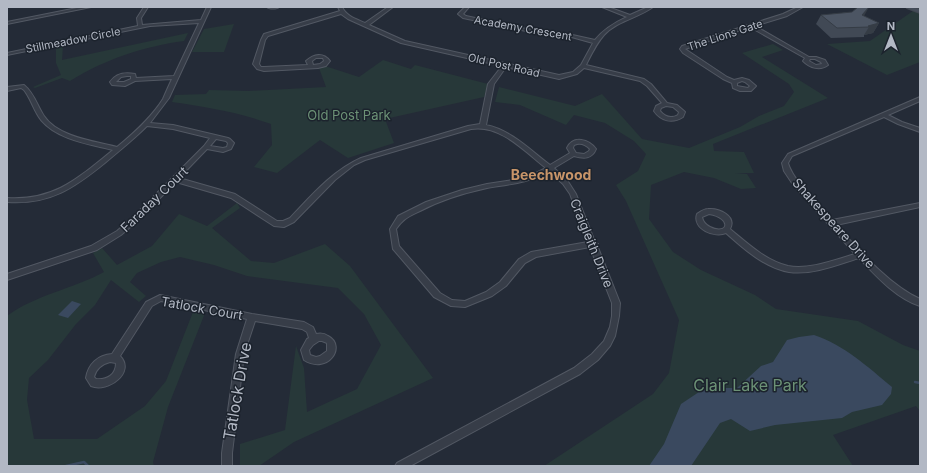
<svg xmlns="http://www.w3.org/2000/svg" width="927" height="473" font-family="Inter,sans-serif">
	<style>
		.green { fill: #273839 }
		.water { fill: #3a495f }
		.lines { fill: none; stroke-linecap: round; stroke-linejoin: round }
		.stream { stroke: #3a495f; stroke-width: 2.5 }
		.street-casing { stroke: #525863; stroke-width: 2 }
		.secondary-casing { stroke: #404751; stroke-width: 2 }
		.street { fill: #373d48; fill-rule: evenodd }
		.secondary { fill: #454d5a; fill-rule: evenodd }
		.wall { fill: #414955 }
		.shaded-wall { fill: #353c45 }
		.building { fill: #4c5563; stroke: #353c45 }
		.labels { text-anchor: middle; stroke-width: 3; stroke-linejoin: round; paint-order: stroke }
		.far-street-label { font-size: 11px; fill: #b2b8c4; stroke: #1c232d }
		.park-label { font-size: 13px; fill: #6c9276; stroke: #1c232d }
		.street-label { font-size: 13px; fill: #b2b8c4; stroke: #1c232d }
		.neighbourhood-label { font-size: 14px; font-weight: bold; fill: #c89569; stroke: #1c232d }
		.near-park-label { font-size: 16px; fill: #6c9276; stroke: #1c232d }
		.near-street-label { font-size: 16px; fill: #b2b8c4; stroke: #1c232d }
	</style>
	<rect width="100%" height="100%" fill="#242b37"/>
	<g class="green">
		<path d="M913 11 920 14V62L887 75 827 44 870 41Z"/>
		<path d="M234 24 224 52H192L204 29Z"/>
		<path d="M188 33 184 41C145 46 103 60 70 81L62 78 35 88 33 87 61 75 56 63V47L63 46 62 60Z"/>
		<path d="M773 44 783 50 762 57 828 98 713 144 714 151 744 152 754 173H735L747 174 756 188 741 189 714 178 684 172 651 185 649 219 673 252 701 270 755 295 776 309 858 321 903 345 920 351V411L916 406 833 435 853 466H544L653 394 669 373 679 320 626 201 616 185 638 171 646 154 634 141 605 123 574 115 566 125 520 105 495 102 499 87 575 106 602 94 642 139 689 148 740 127 759 116 784 106 794 92 789 84 742 53Z"/>
		<path d="M383 60 411 69 415 65 488 84 484 97 385 119 394 143 348 158 320 140 277 173 254 167 272 145 271 124C238 112 206 107 172 102L175 95 206 94 209 90 248 91 326 87 319 68 325 66 359 77Z"/>
		<path d="M237 203 240 208 212 228 251 261 274 263 325 244 350 266 433 378 294 442 259 466H240V444L285 430 296 346 304 368 307 412 357 389 381 345 364 314 338 288 247 276 214 265 180 257 161 262 137 273 130 282 146 296 139 302 111 280 95 305 76 324 48 360 29 378 27 400 34 439H97L145 406 166 381 193 312 205 313 168 407 153 462 154 466H7V316C35 295 73 289 104 272L93 253 102 248 117 265 152 246 179 214 207 226Z"/>
	</g>
	<g class="water">
		<path d="M72 301 81 304 68 318 58 315Z"/>
		<path d="M814 335C844 345 868 367 892 387L891 394 882 405 852 412 842 418 775 425 750 431 731 419 720 423 691 466H649L664 444 681 404 705 388H737L761 366 773 362 787 340 799 337Z"/>
	</g>
	<g class="lines">
		<g class="stream">
			<path d="M915 382 920 383"/>
			<path d="M66 466 84 462 88 466"/>
		</g>
		<g class="street-casing">
			<g id="street">
				<path d="M82 7H91L7 24V22Z"/>
				<path d="M144 7H148L141 18 142 25 201 20 207 7H211L169 98 150 123 173 125 228 138 230 139 234 143 231 149 223 152 207 149 179 178 235 194 277 221H283L290 218C311 196 332 171 361 158L468 126 480 124 488 84 502 66 401 43 348 19 341 14 268 36 265 40 259 64 261 67H264L308 65 306 61C314 54 323 52 330 61L326 66 318 68 264 71 257 69 253 64 261 40 264 34 340 11 338 7H342C346 16 356 19 365 23L388 7H393L369 25 405 41 559 75 573 72 581 65 593 43 568 36 526 31 463 18 458 14 465 7H469L463 14 466 16 526 29 568 34 595 40C604 29 614 23 627 17L602 7H608L630 15 648 7H653C638 18 617 21 604 35 596 44 591 55 586 65L644 79 651 84 667 103 677 105 684 111 685 112 683 117C672 124 661 121 654 111L656 106 662 103 647 86 640 81 584 68 577 74 559 79 506 67 494 84 486 125C511 130 530 150 550 165L570 153 567 148C573 135 589 139 596 149 592 159 584 159 574 156L554 168 567 180 576 194 595 242 598 244 597 245 620 303 619 316 615 336 610 346 598 360 580 374 410 466H395L397 463 574 368 592 354 604 341 610 327 612 316V303L590 247 536 257 525 263 506 286 492 296 465 307 451 306 434 297 393 249 390 229 398 216 426 202 462 190 487 184 519 179 534 174 546 168C524 151 500 124 471 129L365 160 354 165 335 180 294 222 284 227 274 226 231 198 176 182 135 223 121 235 97 250 7 280V274L91 246 117 231 131 219 204 146 210 138 173 129 147 126C134 139 120 150 106 162 74 188 50 205 7 202V198C55 201 78 178 113 150 89 144 58 140 41 120 34 111 31 99 24 90L21 88 7 91V87L24 85C34 93 37 105 44 116 58 137 94 141 117 147 134 133 151 118 163 99 166 92 169 85 172 79L135 81 125 86 112 85 110 82C116 73 125 72 135 74L136 78 174 76 199 23 150 26 7 55V53L138 26 137 18ZM316 58H323L324 61 320 64 313 65 312 61ZM127 76H131V79L124 82H116L121 77ZM666 106 673 107 679 112 678 115C671 119 665 117 660 111L661 108ZM216 139 226 141 228 143 227 147 223 148 210 146ZM577 144C582 143 586 145 590 149L589 151 584 154 576 153 573 148 574 145ZM549 171 563 184 570 194 588 242 531 252 519 259 500 282 486 292 465 301 452 300 440 293 399 246 396 229C404 218 408 217 420 211 441 200 464 193 487 188 510 184 529 183 549 171Z"/>
				<path d="M267 7H279C277 9 269 9 267 7Z"/>
				<path d="M798 7H803L787 16 755 26 809 57H816L825 60 828 65C820 71 810 68 803 61L805 58 750 27 685 49 727 77 734 80 742 78 749 80 756 86 751 91H740L733 88 732 83 723 79 683 53 680 49 682 46 783 14ZM810 59H815L821 62 822 64 816 65 809 61ZM742 81 745 82 750 86 748 88 737 86V83Z"/>
				<path d="M920 97V101L888 115 902 122 920 128V132L898 124 884 117 792 156 788 163C793 181 820 206 832 220L920 203V207L836 225C859 250 889 285 920 299V306C896 298 877 277 859 258 837 265 813 275 789 272 765 268 744 249 726 233 715 238 692 229 697 214 700 212 704 209 708 209 719 208 737 216 730 229 747 243 766 261 788 266 810 270 834 260 855 254L792 183 784 171 782 163 788 154ZM709 214C733 218 728 236 710 227 706 225 703 222 702 217Z"/>
				<path d="M160 295 252 314 304 322 313 327 316 334C321 333 324 333 328 336 347 346 328 375 304 360L301 350 307 339 309 338 307 332 302 329 255 321 244 354 232 453V466H222V453L236 354 247 319 161 301 152 306 120 356C136 372 108 393 91 386L86 378C88 364 98 355 112 354L146 302ZM319 341H322L327 343V351L320 356 316 357 310 355 309 350 313 345ZM110 362 116 363C116 375 107 380 96 379L94 377C96 369 102 364 110 362Z"/>
			</g>
		</g>
		<g class="secondary-casing">
			<path id="secondary" d="M906 7 920 9V13L907 8Z"/>
		</g>
		<use href="#street" class="street"/>
		<use href="#secondary" class="secondary"/>
	</g>
	<path class="wall" d="M852 12 864 16 879 23 873 33 864 35V37L831 38 816 24 821 15Z"/>
	<g class="shaded-wall">
		<path d="M869 7 864 16 856 25 862 15Z"/>
		<path d="M879 23 873 33 864 35 869 27 868 26Z"/>
	</g>
	<path class="building" d="M858 7H869L862 15 879 23 868 26 869 27 837 28 821 15 852 12Z"/>
	<g class="labels">
		<g class="far-street-label">
			<text transform="translate(523 28) rotate(10)" y="4">Academy Crescent</text>
			<text transform="translate(725 35) rotate(-18)" y="4">The Lions Gate</text>
			<text transform="translate(73 40) rotate(-11)" y="4">Stillmeadow Circle</text>
			<text transform="translate(504 65) rotate(13)" y="4">Old Post Road</text>
		</g>
		<g class="park-label">
			<text x="349" y="120">Old Post Park</text>
		</g>
		<g class="street-label">
			<text transform="translate(154 199) rotate(-44)" y="5">Faraday Court</text>
			<text transform="translate(834 223) rotate(48)" y="5">Shakespeare Drive</text>
			<text transform="translate(592 243) rotate(68)" y="5">Craigleith Drive</text>
			<text transform="translate(202 308) rotate(10)" y="5">Tatlock Court</text>
		</g>
		<g class="neighbourhood-label">
			<text x="551" y="180">Beechwood</text>
		</g>
		<g class="near-park-label">
			<text x="750" y="391">Clair Lake Park</text>
		</g>
		<g class="near-street-label">
			<text transform="translate(237 391) rotate(-80)" y="6">Tatlock Drive</text>
		</g>
	</g>
	<rect width="927" height="473" fill="none" stroke="#b2b8c4" stroke-width="16"/>
	<g transform="translate(891 36)" stroke="#1c232d" stroke-width="3" paint-order="stroke">
	<path d="M0-3L7 15L0 10L-7 15Z" fill="#b2b8c4"/>
	<text y="-6" font-size="11" font-weight="bold" text-anchor="middle" fill="#b2b8c4">N</text>
	</g>
</svg>
